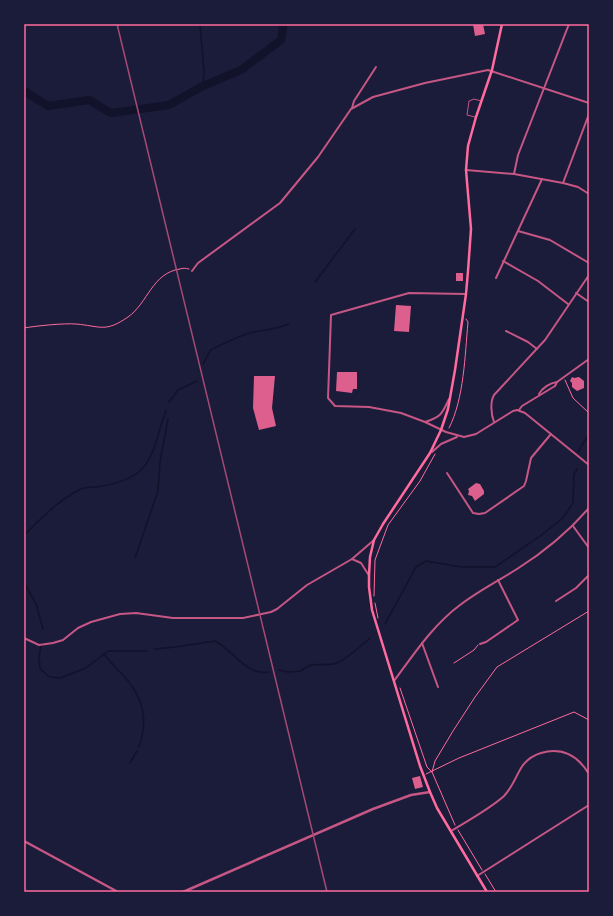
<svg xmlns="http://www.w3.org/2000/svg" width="613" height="916" font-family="Signika,sans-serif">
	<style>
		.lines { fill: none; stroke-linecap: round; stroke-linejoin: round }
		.stream { stroke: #12122b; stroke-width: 1.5 }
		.river { stroke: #12122b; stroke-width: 8 }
		.building { fill: #dd5f8e }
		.path { stroke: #ff6b9d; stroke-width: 1 }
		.service { stroke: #c65784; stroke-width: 1 }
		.minor { stroke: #c65784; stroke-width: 2 }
		.tertiary { stroke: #c65784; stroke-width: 2.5 }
		.secondary { stroke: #ff6b9d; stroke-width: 2.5 }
		.rail { stroke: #a44b75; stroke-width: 1.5 }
		.neatline { fill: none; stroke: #ff6b9d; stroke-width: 1.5 }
	</style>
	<rect width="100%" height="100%" fill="#1b1b3a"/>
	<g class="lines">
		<g class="stream">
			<path d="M200 24 204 71 203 86"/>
			<path d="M315 282 355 229"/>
			<path d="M203 364 210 351 212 349C226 343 238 336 253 332 265 330 277 329 289 324"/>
			<path d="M169 402 178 390 197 381"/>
			<path d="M578 452 589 434"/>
			<path d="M24 535C42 518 58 500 81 489 85 487 91 487 96 487 111 485 129 481 141 470 156 455 158 430 166 411"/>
			<path d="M135 558 158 491 160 462 168 419"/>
			<path d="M24 582 36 604 43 629"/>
			<path d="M385 624 416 567 426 561 461 567H495L540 536 563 518 573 503 574 474 577 469"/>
			<path d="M42 643 39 656 40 669 50 677 60 678 86 668 108 651H147"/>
			<path d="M154 649 175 647 215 641C233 650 246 676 269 672"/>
			<path d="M104 654C109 661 116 668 123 675 143 697 149 719 139 747"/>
			<path d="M279 670 288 672 301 671C314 659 322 668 337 663 344 661 363 644 370 638"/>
			<path d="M130 763 137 751"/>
		</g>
		<path class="river" d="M24 91 48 106 89 100 111 113 169 105 203 86 241 70 281 40 283 28 282 24"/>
	</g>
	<g class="building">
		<path d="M473 24H483L485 34 475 36Z"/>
		<rect x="456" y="273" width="7" height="8"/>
		<path d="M396 305 411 306 409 332 394 331Z"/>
		<path d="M337 372H357V389H353L352 393 336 391Z"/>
		<path d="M254 376H275L272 408 276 426 259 430 253 408Z"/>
		<path d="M572 377 574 378 579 377 584 381V388L577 391 572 387V383L570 381Z"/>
		<path d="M476 483 480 484 484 491V494L475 501 472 496 468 495 469 491 468 489Z"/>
		<path d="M420 776 423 787 415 789 412 778Z"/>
	</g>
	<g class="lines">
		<g class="path">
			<path d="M24 328C35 326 64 323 76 324 100 326 105 333 128 317 148 303 152 273 180 269 183 268 185 268 189 269"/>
			<path d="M565 380 573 398 589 413"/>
			<path d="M449 428C464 399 465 355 468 322L466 319"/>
			<path d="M374 596 375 560 388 525 420 481 435 454"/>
			<path d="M375 603 378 618"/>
			<path d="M454 663 474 650 478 645"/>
			<path d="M400 688 427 767 432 772 455 825"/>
			<path d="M432 772 435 761 453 731 475 697 497 667 589 611"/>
			<path d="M426 774 459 758 574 712 589 720"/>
			<path d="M458 830 482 870"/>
			<path d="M485 874 496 892"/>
		</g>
		<path class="service" d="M475 117 467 115 469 101 474 99 481 101"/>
		<g class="minor">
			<path d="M352 108 354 101 376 67"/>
			<path d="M466 170 514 174 563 183 578 187 589 194"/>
			<path d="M514 174 518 155 569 24"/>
			<path d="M563 183 589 114"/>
			<path d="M518 231 550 240 589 263"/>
			<path d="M503 261 538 281 568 304"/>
			<path d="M192 271 198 263 280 203 318 157 351 109 373 97 425 83 488 70 589 103"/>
			<path d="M496 278 542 179"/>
			<path d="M576 293 589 302"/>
			<path d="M466 294 409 293 331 315 328 398 335 406 369 407 401 413 425 422 446 432 464 437 476 434 513 411 517 410 525 413 589 465"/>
			<path d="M506 331 528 342 537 349"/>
			<path d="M539 394C542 388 550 383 557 382"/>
			<path d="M519 410 522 406 555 386 557 382 589 359"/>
			<path d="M425 422C441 417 442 414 449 399"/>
			<path d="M494 422C491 414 490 402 494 395L545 340 589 275"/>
			<path d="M432 452 441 444 457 437"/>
			<path d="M447 473 473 513 479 514 485 513 524 486 526 481 531 458 551 434"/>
			<path d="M573 526 589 548"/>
			<path d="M352 559 361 563 368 574"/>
			<path d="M556 601 576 588 589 575"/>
			<path d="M24 638 39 645 53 643 63 640 78 628 91 622 120 614 136 613 173 618H243L271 612 277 609 307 585 352 559 374 540"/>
			<path d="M422 643 438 687"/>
			<path d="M480 644 486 642 518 620 498 580"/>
			<path d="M394 681C414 654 433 625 460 605 478 591 498 581 517 569 544 552 568 532 589 508"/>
			<path d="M451 831C466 822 491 808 504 796 513 787 516 775 523 765 528 759 534 755 541 753 562 747 578 756 589 774"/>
			<path d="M477 876 589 805"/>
		</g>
		<g class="tertiary">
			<path d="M24 841 118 892"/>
			<path d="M183 892 373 809 411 795 430 792"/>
		</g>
		<path class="secondary" d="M487 892 437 808 430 792 420 766 372 610 369 587V575L370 557 374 540 383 524 430 453 441 430 448 409 455 370 466 294 468 271 471 229 466 170 468 146 476 117 492 70 502 24"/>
		<path class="rail" d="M117 24 327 892"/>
	</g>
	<rect width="613" height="916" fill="none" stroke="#1b1b3a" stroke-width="50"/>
	<rect x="25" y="25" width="563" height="866" class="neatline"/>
</svg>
